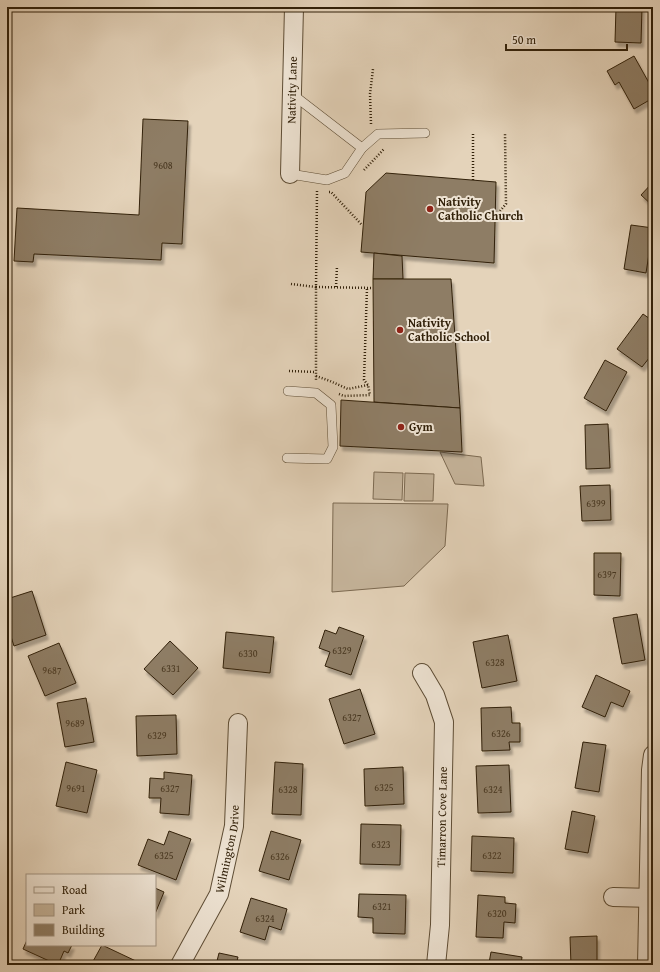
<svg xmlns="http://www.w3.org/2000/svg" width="660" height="972" font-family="'Gentium Book Plus',serif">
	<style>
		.green { fill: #c6b59c; stroke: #7c6a52 }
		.building { fill: #8e7d65; stroke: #312009; filter: url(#shadow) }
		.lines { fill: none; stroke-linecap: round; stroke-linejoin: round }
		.lane-casing { stroke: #5e4d35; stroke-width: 10 }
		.street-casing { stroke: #5e4d35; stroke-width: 20 }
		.path { stroke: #312009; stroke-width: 2.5; stroke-dasharray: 1 2; stroke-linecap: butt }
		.lane { stroke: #ede2d2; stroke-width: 9 }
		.street { stroke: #ede2d2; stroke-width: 18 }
		.poi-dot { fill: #8f2418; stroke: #ede2d2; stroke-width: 1.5 }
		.labels { text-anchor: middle; stroke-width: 4; stroke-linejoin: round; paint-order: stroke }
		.number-label { font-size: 10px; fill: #483720 }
		.street-label { font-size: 12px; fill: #312009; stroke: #ede2d2 }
		.poi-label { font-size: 12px; font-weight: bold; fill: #312009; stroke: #ede2d2; text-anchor: start }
	</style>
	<defs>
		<filter id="shadow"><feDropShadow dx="2.5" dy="4.5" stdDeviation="1" flood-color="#0004"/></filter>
	</defs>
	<rect width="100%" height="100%" fill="#e4d3ba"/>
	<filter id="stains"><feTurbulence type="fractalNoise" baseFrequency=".005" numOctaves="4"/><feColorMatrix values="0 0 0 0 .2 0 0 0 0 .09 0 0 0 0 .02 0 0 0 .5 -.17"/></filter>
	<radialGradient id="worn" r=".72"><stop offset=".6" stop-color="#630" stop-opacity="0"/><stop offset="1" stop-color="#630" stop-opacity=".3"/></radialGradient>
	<g class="green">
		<path d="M440 452 481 457 484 486 455 484Z"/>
		<path d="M374 472 403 473 402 500 373 499Z"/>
		<path d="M405 473 434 474 433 501H404Z"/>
		<path d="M333 503 448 504 445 546 404 586 332 592Z"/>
	</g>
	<g class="building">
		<path d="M616 7H642L641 43 615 42Z"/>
		<path d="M634 56 653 90V98L634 109 619 82 615 85 607 71Z"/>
		<path d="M143 119 188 121 182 244 162 243 161 260 34 254 33 262 14 261 17 208 139 215Z"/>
		<path d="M386 173 496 182 494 263 361 252 366 192Z"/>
		<path d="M653 182V206L641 195Z"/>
		<path d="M631 225 653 228 646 273 624 269Z"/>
		<path d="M374 253 402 256 403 279H373Z"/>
		<path d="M373 279H451L460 408 374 402Z"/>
		<path d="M643 314 653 321V343L648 349 653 353 642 367 617 349Z"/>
		<path d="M605 360 627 372 606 411 584 398Z"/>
		<path d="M341 400 460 408 462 452 340 446Z"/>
		<path d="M608 424 610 468 586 469 585 425Z"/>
		<path d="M610 485 611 520 582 521 580 486Z"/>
		<path d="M594 553H621L620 596 594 595Z"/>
		<path d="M32 591 46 635 14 646 7 624V599Z"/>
		<path d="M637 614 645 660 622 664 613 618Z"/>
		<path d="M339 627 364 636 351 675 325 666 330 652 319 648 325 630 336 634Z"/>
		<path d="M226 632 274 637 270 673 223 668Z"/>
		<path d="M508 635 517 681 482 688 473 642Z"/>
		<path d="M170 641 198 668 173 695 144 669Z"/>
		<path d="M59 643 76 683 45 696 28 656Z"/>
		<path d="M596 675 630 691 623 707 611 702 605 717 582 707Z"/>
		<path d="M360 689 375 734 344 744 329 699Z"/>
		<path d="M86 698 94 742 65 747 57 703Z"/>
		<path d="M511 707 512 723H520V742H509L510 750 482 751 481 708Z"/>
		<path d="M176 715 177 754 137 756 136 716Z"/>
		<path d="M583 742 606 745 599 792 575 788Z"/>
		<path d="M66 762 97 770 87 813 56 806Z"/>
		<path d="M275 762 303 764 301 815 272 814Z"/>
		<path d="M509 765 511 812 478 813 476 766Z"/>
		<path d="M403 767 404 804 365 806 364 769Z"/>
		<path d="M164 772 192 775 189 815 160 813 161 798H149L150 778 164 779Z"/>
		<path d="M572 811 595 816 588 853 565 849Z"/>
		<path d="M361 824 401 825 400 865 360 864Z"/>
		<path d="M169 831 191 839 176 880 138 865 148 839 164 845Z"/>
		<path d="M271 831 301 840 289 880 259 871Z"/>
		<path d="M472 836 514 838 513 873 471 871Z"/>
		<path d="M155 888 164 892 155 914Z"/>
		<path d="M359 894 406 895 405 934 373 933V918L358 917Z"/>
		<path d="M478 895 505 897V903L516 904 515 923 504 922 503 938 476 937Z"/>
		<path d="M251 898 287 909 281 930 269 926 265 940 240 932Z"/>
		<path d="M597 936V965H571L570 937Z"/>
		<path d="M27 940V945H72L68 953 64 951 58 965 23 949Z"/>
		<path d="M102 945 138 962 136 965H91Z"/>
		<path d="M491 952 522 957 521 965H475V961L489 963Z"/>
		<path d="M219 953 238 957 236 965H216Z"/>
	</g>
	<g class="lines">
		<g class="lane-casing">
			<g id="lane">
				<path d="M292 94 362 148"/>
				<path d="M290 174 327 180 345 173 362 148 378 134 425 133"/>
				<path d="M287 458 327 459 333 447 331 405 316 393 288 391"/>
			</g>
		</g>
		<g class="street-casing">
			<g id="street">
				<path id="s1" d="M290 174 294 7"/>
				<path d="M422 673 435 695 444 722 440 925 436 965"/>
				<path d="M613 897 653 898"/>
				<path id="s2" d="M180 965 219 894 234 826 238 723"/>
				<path d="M647 965 651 770 653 755"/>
			</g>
		</g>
		<g class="path">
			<path d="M371 124 370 94 373 69"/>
			<path d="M364 170 384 149"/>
			<path d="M473 180V133"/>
			<path d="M317 191 316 287 373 288"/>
			<path d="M329 192H331L362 225"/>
			<path d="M500 211 506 204 505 133"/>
			<path d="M291 284 316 287V381"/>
			<path d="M336 287 337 266"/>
			<path d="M289 371 316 372"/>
			<path d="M316 376 330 381 348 389 368 385"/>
			<path d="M339 394 344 396 370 395 368 385 364 380 367 288"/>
		</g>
		<use href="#lane" class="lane"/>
		<use href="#street" class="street"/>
	</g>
	<g class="poi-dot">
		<circle cx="430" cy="209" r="4"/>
		<circle cx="400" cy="330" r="4"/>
		<circle cx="401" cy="427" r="4"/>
	</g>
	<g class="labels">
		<g class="number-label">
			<text x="163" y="169">9608</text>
			<text x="596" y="507">6399</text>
			<text x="607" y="578">6397</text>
			<text x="342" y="654">6329</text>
			<text x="248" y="657">6330</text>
			<text x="495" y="666">6328</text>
			<text x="171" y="672">6331</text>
			<text x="52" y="674">9687</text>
			<text x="352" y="721">6327</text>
			<text x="75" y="727">9689</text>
			<text x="501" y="737">6326</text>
			<text x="157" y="739">6329</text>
			<text x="384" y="791">6325</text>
			<text x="76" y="792">9691</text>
			<text x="170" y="792">6327</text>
			<text x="288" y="793">6328</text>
			<text x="493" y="793">6324</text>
			<text x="381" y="848">6323</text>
			<text x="164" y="859">6325</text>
			<text x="492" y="859">6322</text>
			<text x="280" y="860">6326</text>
			<text x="382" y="910">6321</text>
			<text x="497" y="917">6320</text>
			<text x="265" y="922">6324</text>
		</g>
		<g class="street-label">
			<text dy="4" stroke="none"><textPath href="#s1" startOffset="84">Nativity Lane</textPath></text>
			<text transform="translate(442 817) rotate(-89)" y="4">Timarron Cove Lane</text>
			<text dy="4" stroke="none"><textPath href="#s2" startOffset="127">Wilmington Drive</textPath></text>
		</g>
		<g class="poi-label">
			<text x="438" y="206">Nativity<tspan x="438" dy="14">Catholic Church</tspan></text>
			<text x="408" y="327">Nativity<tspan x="408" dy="14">Catholic School</tspan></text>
			<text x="409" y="431">Gym</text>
		</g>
	</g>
	<rect width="660" height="972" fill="none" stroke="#e4d3ba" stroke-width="24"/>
	<rect x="8" y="8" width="644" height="956" fill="none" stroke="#312009" stroke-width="2"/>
	<rect x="12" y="12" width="636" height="948" fill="none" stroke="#312009"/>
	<rect x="26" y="874" width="130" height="72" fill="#ede2d2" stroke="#a29482"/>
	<rect x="34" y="887" width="20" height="6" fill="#ede2d2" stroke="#a29482"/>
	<text x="62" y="894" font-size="12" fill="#312009">Road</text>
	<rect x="34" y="904" width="20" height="12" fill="#c6b59c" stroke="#a29482"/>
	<text x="62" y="914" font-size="12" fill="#312009">Park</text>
	<rect x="34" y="924" width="20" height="12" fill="#8e7d65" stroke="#a29482"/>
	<text x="62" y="934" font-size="12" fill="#312009">Building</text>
	<path d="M506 44v6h121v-6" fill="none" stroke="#312009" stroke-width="2"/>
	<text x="512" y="44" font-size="12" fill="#312009" stroke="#ede2d2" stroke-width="3" paint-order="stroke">50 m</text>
	<rect width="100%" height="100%" filter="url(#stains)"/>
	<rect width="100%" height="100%" fill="url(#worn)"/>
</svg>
